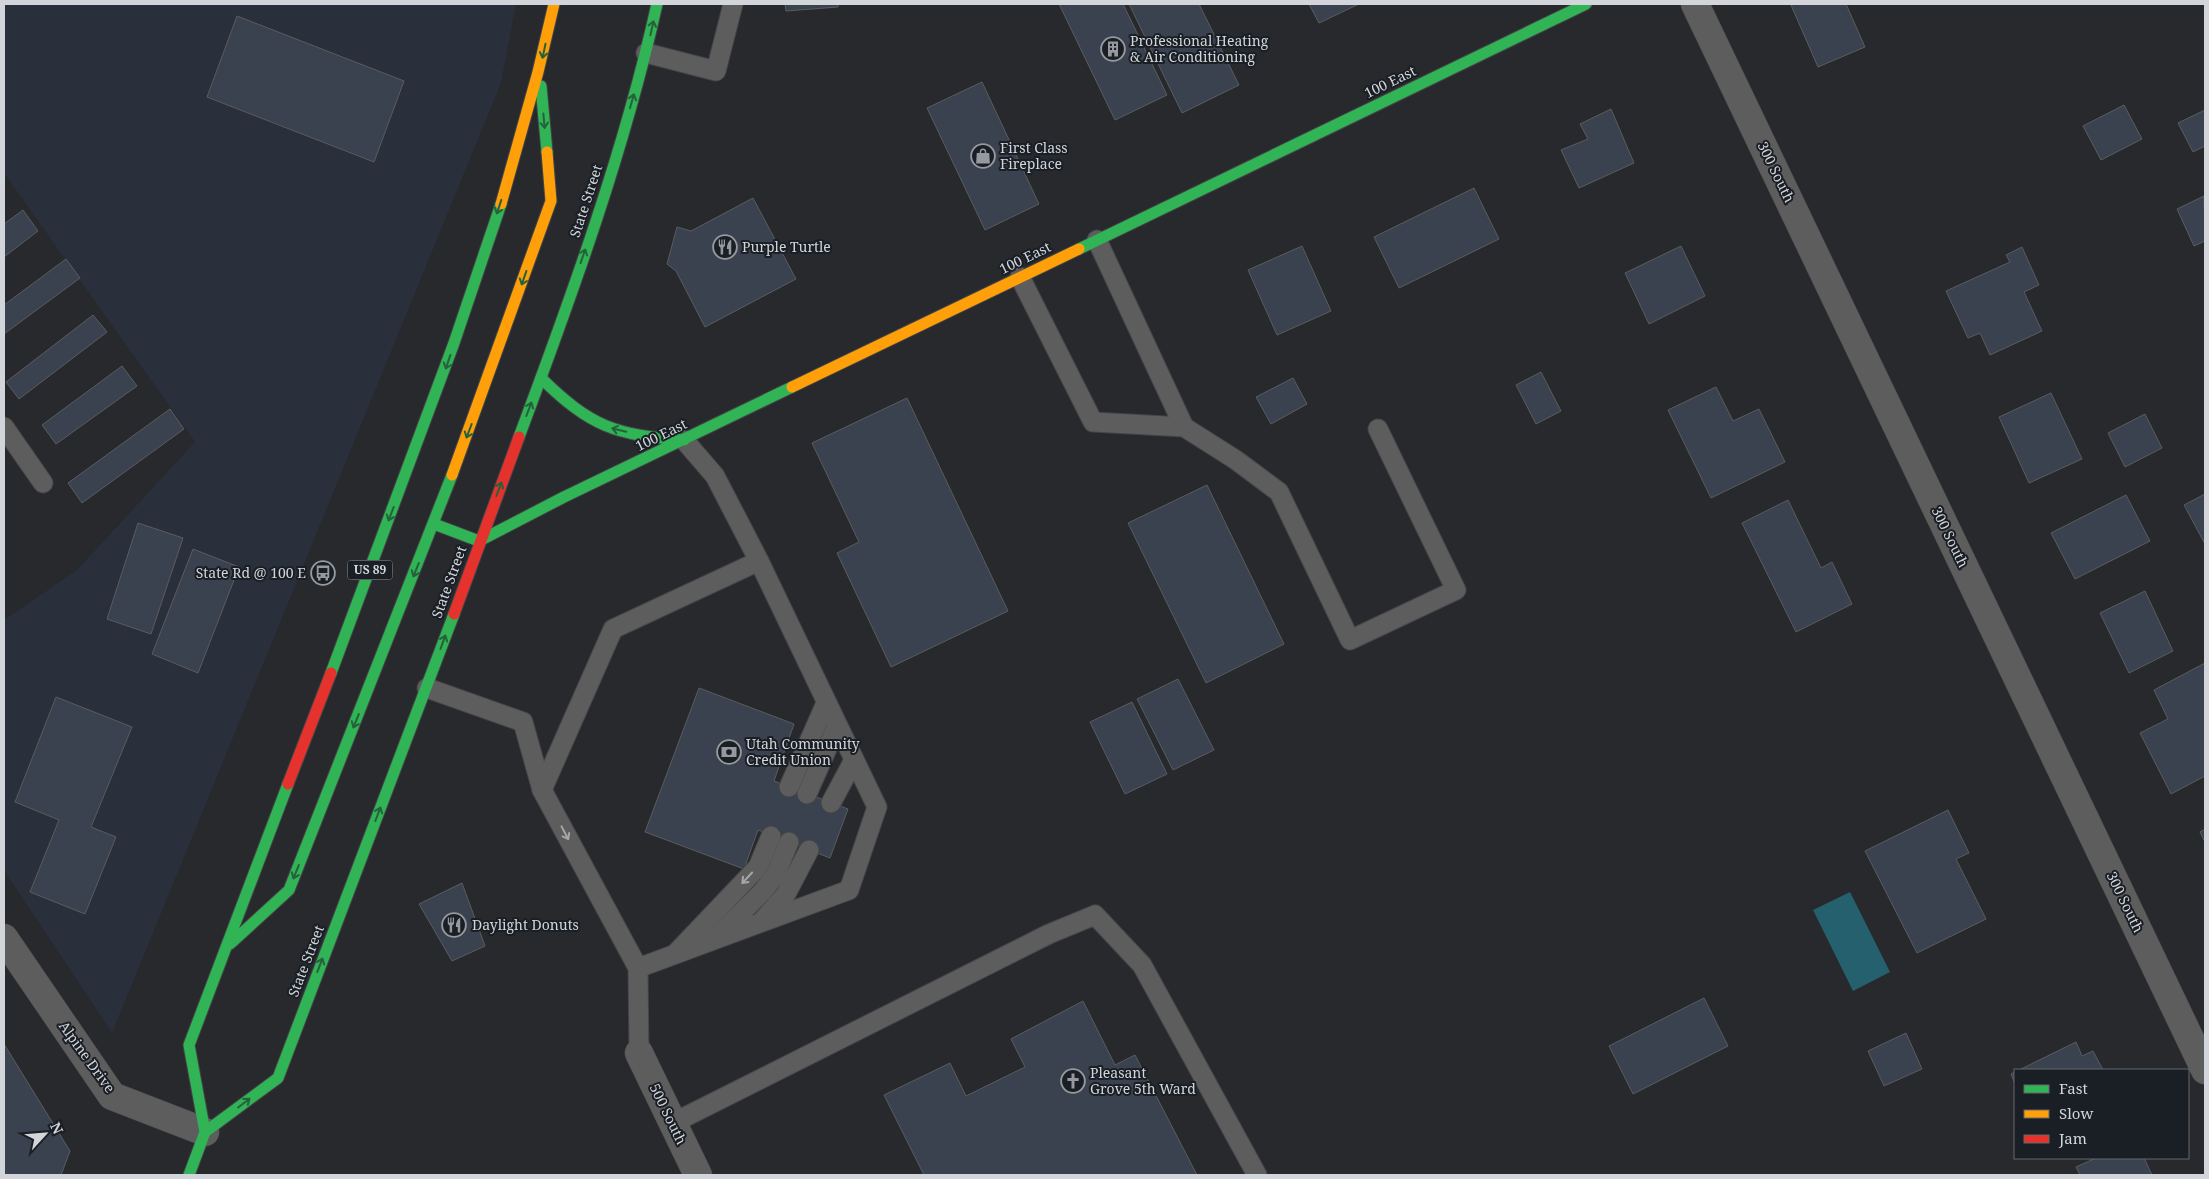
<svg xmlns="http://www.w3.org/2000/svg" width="2209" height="1179" font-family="'Noto Serif',serif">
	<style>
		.built { fill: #292f3b }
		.water { fill: #25606f }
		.building { fill: #39424e; stroke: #5b5c5f }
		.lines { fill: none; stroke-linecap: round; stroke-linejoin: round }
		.lane-casing { stroke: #434547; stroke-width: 21 }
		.street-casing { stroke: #434547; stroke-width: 29 }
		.fast-casing { stroke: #434547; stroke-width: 13 }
		.slow-casing { stroke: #434547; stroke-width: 13 }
		.jam-casing { stroke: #434547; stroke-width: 13 }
		.lane { stroke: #5e5d5d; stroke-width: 19 }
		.street { stroke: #5e5d5d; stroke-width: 28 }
		.fast { stroke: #30b455; stroke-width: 11 }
		.slow { stroke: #ff9f0a; stroke-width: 11 }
		.jam { stroke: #e5322d; stroke-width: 11 }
		.oneway { stroke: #24623b }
		.oneway2 { stroke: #a4a6a8 }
		.labels { text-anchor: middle; stroke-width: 4; stroke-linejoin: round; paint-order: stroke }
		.shield { fill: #1a1e25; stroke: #9b9fa4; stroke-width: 1 }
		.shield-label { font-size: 12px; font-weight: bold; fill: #d2d6da }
		.poi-label { font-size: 14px; fill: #d2d6da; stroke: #1a1e25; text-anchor: start }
		.street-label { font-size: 14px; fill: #d2d6da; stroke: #1a1e25 }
	</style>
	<rect width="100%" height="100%" fill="#27292c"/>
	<path class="built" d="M4 4H516L501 83 112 1033 4 870V620L77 570 195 442 4 173Z"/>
	<path class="water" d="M1850 892 1890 972 1853 991 1813 910Z"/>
	<g class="building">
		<path d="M785 4H838V7L786 11Z"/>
		<path d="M1059 4H1123L1167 95 1115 120Z"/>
		<path d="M1129 4H1199L1239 85 1182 113Z"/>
		<path d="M1309 4H1359L1319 23Z"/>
		<path d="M1794 4H1846L1865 47 1818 67 1791 5Z"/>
		<path d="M237 16 404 81 374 162 207 97Z"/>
		<path d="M982 82 1039 204 985 230 927 108Z"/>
		<path d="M2124 105 2142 139 2101 160 2083 126Z"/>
		<path d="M1611 109 1634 163 1579 188 1561 150 1588 139 1580 124Z"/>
		<path d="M2205 110V146L2193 152 2178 123Z"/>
		<path d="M1474 188 1499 239 1399 288 1374 237Z"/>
		<path d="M2204 196 2205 241 2194 246 2177 209Z"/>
		<path d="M753 198 796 279 705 327 676 271 667 264 677 227 691 231Z"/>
		<path d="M23 210 38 231 4 257V224Z"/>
		<path d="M1302 246 1331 311 1277 335 1248 270Z"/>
		<path d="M1681 246 1705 296 1649 324 1625 273Z"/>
		<path d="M2022 247 2039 285 2024 292 2042 331 1990 355 1980 333 1968 338 1946 291 2010 262 2006 255Z"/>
		<path d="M66 259 80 278 4 334V305Z"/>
		<path d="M93 315 107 332 19 399 6 382Z"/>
		<path d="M122 366 137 386 56 444 42 425Z"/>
		<path d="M1541 372 1561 411 1536 424 1516 385Z"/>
		<path d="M1293 378 1307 404 1271 424 1256 397Z"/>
		<path d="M1716 387 1733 421 1759 409 1785 462 1711 498 1668 410Z"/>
		<path d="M2051 393 2082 459 2029 483 1999 417Z"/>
		<path d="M907 398 1008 611 891 667 837 553 859 542 812 443Z"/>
		<path d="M170 409 184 429 82 503 68 483Z"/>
		<path d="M2145 414 2162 448 2125 467 2108 433Z"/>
		<path d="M1207 485 1284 644 1206 683 1128 523Z"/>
		<path d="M2205 494V544L2184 505Z"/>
		<path d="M2126 495 2150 541 2075 579 2051 533Z"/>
		<path d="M1788 500 1821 568 1832 562 1852 604 1796 632 1742 523Z"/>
		<path d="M138 523 183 538 151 634 107 619Z"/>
		<path d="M193 549 239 567 198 673 152 654Z"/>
		<path d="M2145 591 2173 651 2129 673 2100 613Z"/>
		<path d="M2205 663V776L2171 794 2140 733 2168 719 2154 690Z"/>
		<path d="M1178 679 1214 750 1173 770 1137 699Z"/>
		<path d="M699 688 794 724 774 781 848 809 830 858 758 830 744 869 645 832Z"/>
		<path d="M56 697 132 727 91 827 116 837 85 914 30 892 59 820 15 802Z"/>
		<path d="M1132 702 1167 774 1125 794 1090 722Z"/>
		<path d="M1948 810 1969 853 1956 859 1986 919 1917 953 1865 851Z"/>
		<path d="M2205 829V842L2200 832Z"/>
		<path d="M462 883 485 946 452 961 419 904Z"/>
		<path d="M1704 998 1728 1046 1633 1094 1609 1046Z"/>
		<path d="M1083 1001 1115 1065 1135 1055 1197 1175H924L884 1095 950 1063 966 1096 1025 1067 1011 1039Z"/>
		<path d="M1906 1033 1922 1069 1884 1086 1868 1051Z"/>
		<path d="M2076 1042 2082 1056 2093 1051 2103 1070H2019Z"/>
		<path d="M4 1044 70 1151 61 1175H4Z"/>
		<path d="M2015 1072V1084L2011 1074Z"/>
		<path d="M2096 1158H2144L2152 1175H2080L2076 1167Z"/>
	</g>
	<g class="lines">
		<g class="lane-casing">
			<g id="lane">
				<path d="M646 53 716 71 733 4"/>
				<path d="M1097 240 1184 427"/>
				<path d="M1020 277 1093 422 1184 427 1236 460 1279 492 1350 640 1456 590 1378 429"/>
				<path d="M4 427 43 483"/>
				<path d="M684 440 715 476 759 561"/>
				<path d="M427 688 523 722 542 790 638 968 639 1053"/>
				<path d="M789 787 826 703"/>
				<path d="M542 790 613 629 759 561 877 807 849 890 638 968"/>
				<path d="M807 794 837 726"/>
				<path d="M831 803 854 760"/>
				<path d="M762 921 786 894 809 850"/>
				<path d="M718 936 762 892 775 876 789 842"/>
				<path d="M677 952 758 867 771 836"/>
				<path d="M673 1123 1049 934 1095 915 1142 965 1257 1175"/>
			</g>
		</g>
		<g class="street-casing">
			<g id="street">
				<path d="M1695 4 2205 1070"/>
				<path d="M4 938 112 1096 205 1132"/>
				<path d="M639 1053 698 1175"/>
			</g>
		</g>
		<g class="fast-casing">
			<g id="fast">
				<path d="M541 86 547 152"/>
				<path d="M1079 249 1586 4"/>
				<path d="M541 378C591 427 615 435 684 440"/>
				<path d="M519 437C572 295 624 152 657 4"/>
				<path d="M434 524 479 541"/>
				<path d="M479 541 564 497 792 387"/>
				<path d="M331 673 454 343 501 204"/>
				<path d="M230 944 289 890 452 475"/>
				<path d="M205 1132 278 1078 454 614"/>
				<path d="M189 1175 205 1132 189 1045 288 784"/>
			</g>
		</g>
		<g class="slow-casing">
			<g id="slow">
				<path d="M501 204 538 72 554 4"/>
				<path d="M792 387 1079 249"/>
				<path d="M452 475 551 201 547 152"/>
			</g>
		</g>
		<g class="jam-casing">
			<g id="jam">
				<path d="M454 614 519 437"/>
				<path d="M288 784 331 673"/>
			</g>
		</g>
		<use href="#lane" class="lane"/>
		<use href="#street" class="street"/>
		<use href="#fast" class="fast"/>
		<use href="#slow" class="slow"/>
		<use href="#jam" class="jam"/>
	</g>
	<defs><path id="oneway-shaft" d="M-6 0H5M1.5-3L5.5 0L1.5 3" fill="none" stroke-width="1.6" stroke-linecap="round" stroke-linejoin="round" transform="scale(1.25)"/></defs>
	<g class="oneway">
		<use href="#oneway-shaft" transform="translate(652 28) rotate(-77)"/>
		<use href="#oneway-shaft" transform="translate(544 51) rotate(102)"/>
		<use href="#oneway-shaft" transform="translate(632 101) rotate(-74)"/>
		<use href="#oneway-shaft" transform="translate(544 121) rotate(85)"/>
		<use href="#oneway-shaft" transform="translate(499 207) rotate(108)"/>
		<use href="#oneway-shaft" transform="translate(583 256) rotate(-71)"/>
		<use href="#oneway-shaft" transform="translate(524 278) rotate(109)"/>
		<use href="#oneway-shaft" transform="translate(448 362) rotate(109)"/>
		<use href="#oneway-shaft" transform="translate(529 409) rotate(-69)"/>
		<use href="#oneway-shaft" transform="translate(619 430) rotate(-167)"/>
		<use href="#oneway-shaft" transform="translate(469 431) rotate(111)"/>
		<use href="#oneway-shaft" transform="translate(499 489) rotate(-69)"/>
		<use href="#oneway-shaft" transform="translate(391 514) rotate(111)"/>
		<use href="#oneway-shaft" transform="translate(416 570) rotate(112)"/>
		<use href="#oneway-shaft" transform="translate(443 642) rotate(-70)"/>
		<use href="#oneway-shaft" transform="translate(356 721) rotate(112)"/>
		<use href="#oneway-shaft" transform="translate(378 814) rotate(-69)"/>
		<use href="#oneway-shaft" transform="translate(296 872) rotate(112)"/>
		<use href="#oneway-shaft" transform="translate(320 965) rotate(-69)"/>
		<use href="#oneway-shaft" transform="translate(244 1103) rotate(-37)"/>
	</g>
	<g class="oneway2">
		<use href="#oneway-shaft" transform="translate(565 833) rotate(62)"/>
		<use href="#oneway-shaft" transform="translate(747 878) rotate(133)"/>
	</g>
	<defs>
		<g id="building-ring" transform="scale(1.25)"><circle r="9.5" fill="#1a1e25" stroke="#96999d" stroke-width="1.5"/><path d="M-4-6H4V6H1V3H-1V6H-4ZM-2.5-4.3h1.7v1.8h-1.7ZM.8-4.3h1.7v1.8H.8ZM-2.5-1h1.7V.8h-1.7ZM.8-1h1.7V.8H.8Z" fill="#96999d"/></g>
		<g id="shop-ring" transform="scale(1.25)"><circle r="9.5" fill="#1a1e25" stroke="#96999d" stroke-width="1.5"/><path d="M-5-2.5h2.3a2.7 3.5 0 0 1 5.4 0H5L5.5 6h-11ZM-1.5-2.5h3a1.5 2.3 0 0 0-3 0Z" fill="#96999d"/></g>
		<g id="restaurant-ring" transform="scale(1.25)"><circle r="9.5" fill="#1a1e25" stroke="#96999d" stroke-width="1.5"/><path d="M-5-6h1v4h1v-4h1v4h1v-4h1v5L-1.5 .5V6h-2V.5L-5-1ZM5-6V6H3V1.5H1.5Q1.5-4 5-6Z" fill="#96999d"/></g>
		<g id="bus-ring" transform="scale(1.25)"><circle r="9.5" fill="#1a1e25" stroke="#96999d" stroke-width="1.5"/><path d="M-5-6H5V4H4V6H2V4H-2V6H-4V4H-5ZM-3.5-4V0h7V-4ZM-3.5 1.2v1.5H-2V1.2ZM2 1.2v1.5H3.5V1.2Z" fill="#96999d"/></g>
		<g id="bank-ring" transform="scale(1.25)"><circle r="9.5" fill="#1a1e25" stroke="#96999d" stroke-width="1.5"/><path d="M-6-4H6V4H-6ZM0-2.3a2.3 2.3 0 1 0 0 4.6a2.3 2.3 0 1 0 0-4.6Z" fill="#96999d"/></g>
		<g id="church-ring" transform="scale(1.25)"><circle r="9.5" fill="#1a1e25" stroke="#96999d" stroke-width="1.5"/><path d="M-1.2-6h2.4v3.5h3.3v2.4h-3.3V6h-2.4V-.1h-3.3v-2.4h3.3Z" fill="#96999d"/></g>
	</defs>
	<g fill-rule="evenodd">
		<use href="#building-ring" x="1113" y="49"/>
		<use href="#shop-ring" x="983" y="156"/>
		<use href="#restaurant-ring" x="725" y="247"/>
		<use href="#bus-ring" x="323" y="573"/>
		<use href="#bank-ring" x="729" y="752"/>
		<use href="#restaurant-ring" x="454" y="925"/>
		<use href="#church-ring" x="1073" y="1081"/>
	</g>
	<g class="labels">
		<rect class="shield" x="347.5" y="560.5" width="45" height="19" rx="4"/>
		<g class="shield-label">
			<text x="370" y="574">US 89</text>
		</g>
		<g class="poi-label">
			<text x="1130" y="46">Professional Heating<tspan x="1130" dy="16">&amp; Air Conditioning</tspan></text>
			<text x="1000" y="153">First Class<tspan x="1000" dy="16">Fireplace</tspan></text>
			<text x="742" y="252">Purple Turtle</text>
			<text x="306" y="578" text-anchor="end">State Rd @ 100 E</text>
			<text x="746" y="749">Utah Community<tspan x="746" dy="16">Credit Union</tspan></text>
			<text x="472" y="930">Daylight Donuts</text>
			<text x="1090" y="1078">Pleasant<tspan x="1090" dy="16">Grove 5th Ward</tspan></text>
		</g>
		<g class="street-label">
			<text transform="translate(1390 82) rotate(-26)" y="5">100 East</text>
			<text transform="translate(1776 172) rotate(64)" y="5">300 South</text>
			<text transform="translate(586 201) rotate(-72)" y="5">State Street</text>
			<text transform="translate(1025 258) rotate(-26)" y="5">100 East</text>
			<text transform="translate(661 435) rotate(-26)" y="5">100 East</text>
			<text transform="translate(1950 537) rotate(64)" y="5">300 South</text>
			<text transform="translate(449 582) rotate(-70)" y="5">State Street</text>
			<text transform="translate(2125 902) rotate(64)" y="5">300 South</text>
			<text transform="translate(306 961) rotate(-69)" y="5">State Street</text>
			<text transform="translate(87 1057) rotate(54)" y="5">Alpine Drive</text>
			<text transform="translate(668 1114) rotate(64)" y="5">500 South</text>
		</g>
	</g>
	<rect width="2209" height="1179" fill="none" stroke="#d2d6da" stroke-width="10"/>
	<rect x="2014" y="1069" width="175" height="90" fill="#1a1e25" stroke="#64686d"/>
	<rect x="2024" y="1085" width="25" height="8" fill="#30b455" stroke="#64686d"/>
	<text x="2059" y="1094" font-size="15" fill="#d2d6da">Fast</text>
	<rect x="2024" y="1110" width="25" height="8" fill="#ff9f0a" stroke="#64686d"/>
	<text x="2059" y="1119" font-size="15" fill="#d2d6da">Slow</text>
	<rect x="2024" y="1135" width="25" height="8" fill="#e5322d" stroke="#64686d"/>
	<text x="2059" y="1144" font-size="15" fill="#d2d6da">Jam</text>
	<g transform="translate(45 1134) rotate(64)" stroke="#1a1e25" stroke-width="4" paint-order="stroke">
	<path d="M0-4L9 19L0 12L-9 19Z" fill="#d2d6da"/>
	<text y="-8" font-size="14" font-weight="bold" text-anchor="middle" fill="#d2d6da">N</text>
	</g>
</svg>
